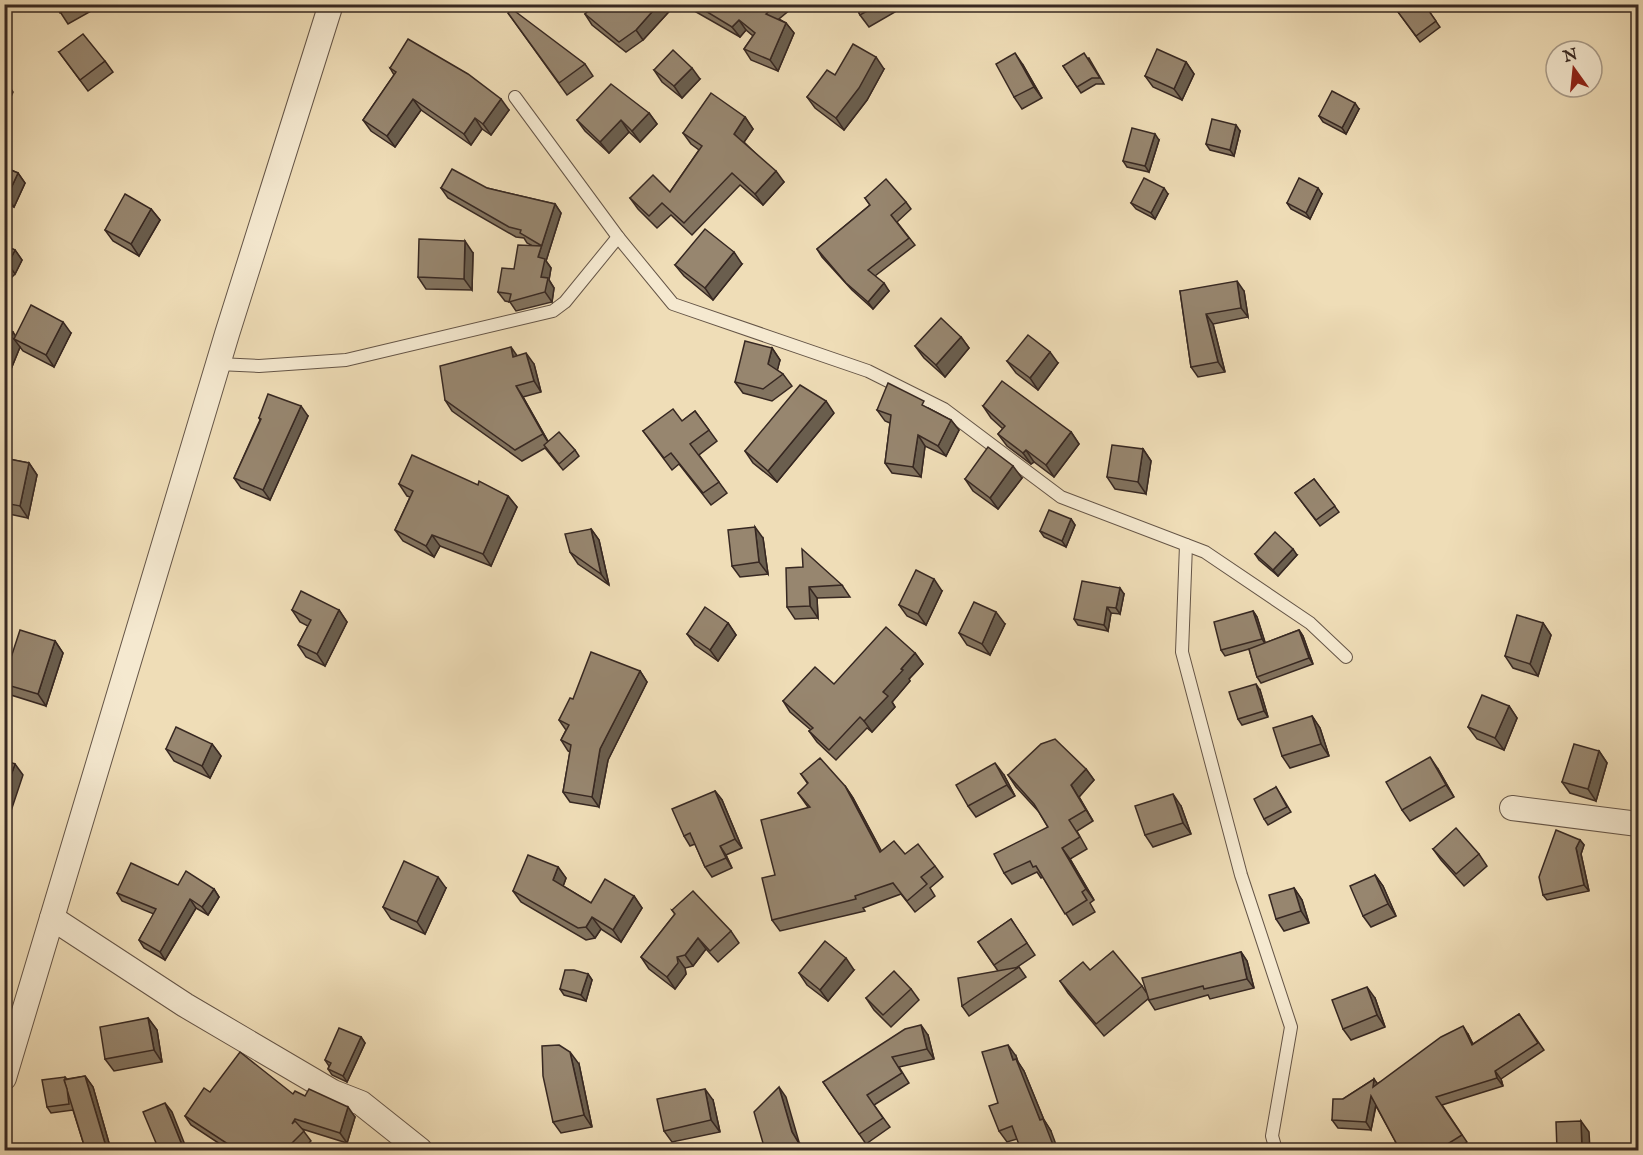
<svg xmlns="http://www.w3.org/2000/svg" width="1643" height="1155" font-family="'IM FELL English',serif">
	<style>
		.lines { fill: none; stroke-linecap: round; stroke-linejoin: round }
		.lane-casing { stroke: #655547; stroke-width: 14 }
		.street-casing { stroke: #655547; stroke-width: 26 }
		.lane { stroke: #f5e9d0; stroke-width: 12 }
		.street { stroke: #f5e9d0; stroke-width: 24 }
		.wall { fill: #82735f; stroke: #372822; stroke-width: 1.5 }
		.shaded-wall { fill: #6a5e4e; stroke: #372822; stroke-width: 1.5 }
		.building { fill: #97866f; stroke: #372822; stroke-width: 1.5 }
	</style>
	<rect width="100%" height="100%" fill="#efddb7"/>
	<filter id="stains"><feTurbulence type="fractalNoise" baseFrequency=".00333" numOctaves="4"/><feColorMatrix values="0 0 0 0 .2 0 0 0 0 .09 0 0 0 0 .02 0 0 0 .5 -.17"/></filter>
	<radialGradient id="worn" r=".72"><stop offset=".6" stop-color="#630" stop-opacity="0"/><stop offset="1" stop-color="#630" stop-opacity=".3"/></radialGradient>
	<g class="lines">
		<g class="lane-casing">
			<g id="lane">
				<path d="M515 97 618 237 673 304 868 371 944 409 1061 497 1205 552 1310 623 1346 657"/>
				<path d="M218 364 259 366 346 360 553 311 565 302 618 237"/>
				<path d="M1186 545 1182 652 1241 875 1291 1027 1272 1136 1276 1150"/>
			</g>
		</g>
		<g class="street-casing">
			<g id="street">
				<path d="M1512 808 1638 824"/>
				<path d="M52 918 185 1005 333 1092 361 1103 420 1150"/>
				<path d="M4 1078 227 334 331 4"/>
			</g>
		</g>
		<use href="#lane" class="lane"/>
		<use href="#street" class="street"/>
	</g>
	<g class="wall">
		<path d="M55 4H90L93 10 68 24Z"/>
		<path d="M676 4 643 40 626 52 592 25 585 14Z"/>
		<path d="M682 4H797L779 19 786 23 794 33 778 71 751 60 744 49 753 36 746 30 740 37Z"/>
		<path d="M855 4H891L895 12 869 27 860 15Z"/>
		<path d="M1424 4 1440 27 1420 42 1398 12Z"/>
		<path d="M508 13 585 64 593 76 567 95Z"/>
		<path d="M59 52 105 61 113 72 88 91Z"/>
		<path d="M1089 58 1104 84H1096L1081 93 1063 66Z"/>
		<path d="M1186 62 1194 74 1182 100 1153 87 1145 76Z"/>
		<path d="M1023 65 1042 98 1022 109 1014 97Z"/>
		<path d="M390 68 509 110 491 135 482 129 471 145 421 110 395 147 371 131 363 120 394 75Z"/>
		<path d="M884 69 867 100 844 130 815 108 807 97 835 75Z"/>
		<path d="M654 70 700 79 682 98 662 82Z"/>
		<path d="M1359 109 1346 134 1323 122 1319 116Z"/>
		<path d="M649 113 657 124 640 142 629 132 609 153 585 131 577 120Z"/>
		<path d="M745 117 753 129 744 142 784 182 763 205 740 185 692 235 671 215 657 228 638 209 630 198 670 192 699 150 691 144 683 133Z"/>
		<path d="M1240 131 1234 156 1210 150 1206 144Z"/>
		<path d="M1159 140 1149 172 1127 167 1123 161Z"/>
		<path d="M4 167 18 173 25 183 14 207 4 203Z"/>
		<path d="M441 188H487L555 204 561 213 546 261 551 268 549 280 554 288 552 302 516 311 510 302 505 301 498 292 531 245 527 243 524 238 516 237 448 198Z"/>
		<path d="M1168 194 1155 219 1136 209 1131 203Z"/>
		<path d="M1322 194 1310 219 1291 209 1287 203Z"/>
		<path d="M865 198 906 202 911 209 897 222 915 245 875 276 889 291 873 309 852 290 822 257 817 249 870 205Z"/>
		<path d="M151 209 160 220 139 256 113 241 105 230Z"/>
		<path d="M4 245 15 250 22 260 15 274 7 282 4 281Z"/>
		<path d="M473 253 472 290 426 289 418 277Z"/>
		<path d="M742 264 713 300 684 276 675 265Z"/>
		<path d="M1180 291H1244L1248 317 1213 324 1225 372 1198 377 1191 367Z"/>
		<path d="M4 329 16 337 71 333 54 367 23 351 20 347 9 374 4 372Z"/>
		<path d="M961 337 969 348 945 377 924 358 915 346Z"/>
		<path d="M772 348 780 360 777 370 783 374 792 386 772 401 743 393 735 382Z"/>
		<path d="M517 356 534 364 541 392 523 397 548 441 575 450 579 456 563 470 545 448 522 461 452 411 445 400Z"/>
		<path d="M1007 361 1058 363 1038 390 1016 373Z"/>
		<path d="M983 406 1071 432 1079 444 1054 477 1034 462 1031 464 1007 446 998 434 1003 429 991 418Z"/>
		<path d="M928 408 951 420 959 430 946 456 925 446 921 477 892 473 885 463 890 423 885 421 877 410Z"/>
		<path d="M695 411 717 441 699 455 727 493 711 505 679 464 672 470 643 431 682 421Z"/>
		<path d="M834 413 777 482 753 463 745 451Z"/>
		<path d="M308 416 270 500 241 488 234 478 260 420 259 418Z"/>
		<path d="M1143 449 1151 461 1146 494 1115 489 1107 477Z"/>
		<path d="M4 458 29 463 37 475 28 518 4 513Z"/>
		<path d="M1022 478 998 509 973 491 965 479Z"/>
		<path d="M1314 479 1339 512 1320 526 1295 493Z"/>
		<path d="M399 484 478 485 508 496 517 507 491 566 440 546 434 557 403 541 395 530 410 497 407 496Z"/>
		<path d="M1071 519 1075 525 1066 547 1044 537 1040 531Z"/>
		<path d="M591 529 599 540 609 585 578 564 570 552Z"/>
		<path d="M763 538 768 574 740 577 732 566Z"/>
		<path d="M1255 554 1297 555 1278 576 1259 560Z"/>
		<path d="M803 567 842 585 850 597 817 598 818 618 795 619 787 607Z"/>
		<path d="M942 591 926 625 907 616 899 605Z"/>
		<path d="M1124 594 1120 614 1111 613 1108 631 1078 625 1074 619Z"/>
		<path d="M292 610H339L347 622 325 666 306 657 298 645 308 626 300 622Z"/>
		<path d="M1253 611 1257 617 1265 643 1299 630 1303 636 1313 664 1261 683 1257 677 1249 649 1225 656 1221 650Z"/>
		<path d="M728 623 736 635 718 661 695 645 687 634Z"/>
		<path d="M1543 623 1551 635 1538 676 1513 668 1505 656Z"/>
		<path d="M1005 624 990 655 967 645 959 633Z"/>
		<path d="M55 641 63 653 46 706 11 695 4 686V679Z"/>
		<path d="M915 653 923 664 909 679 910 681 892 702 895 707 872 732 867 728 836 760 817 742 809 731 811 730 790 712 783 701 834 684Z"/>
		<path d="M640 671 647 682 608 760 599 807 570 802 563 792 570 752 568 751 561 740 566 730 559 720 573 699Z"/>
		<path d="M1260 690 1268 717 1242 725 1238 719Z"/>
		<path d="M1509 706 1517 718 1504 750 1477 739 1468 727Z"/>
		<path d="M1312 716 1320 728 1329 756 1290 768 1282 756Z"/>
		<path d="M212 744 221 756 210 778 174 761 166 749Z"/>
		<path d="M1599 751 1607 763 1596 801 1570 793 1562 782Z"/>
		<path d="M1086 769 1094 780 1079 797 1093 821 1077 831 1087 849 1070 859 1094 900 1090 903 1095 912 1073 925 1043 877 1041 878 1037 872 1012 884 1004 873 1048 827 1039 812 1016 787 1008 775Z"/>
		<path d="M1438 769 1454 797 1410 821 1402 810Z"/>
		<path d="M801 774 845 786 853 798 881 851 905 854 935 866 943 877 930 888 935 896 915 912 901 894 863 908 865 911 780 931 772 920 775 875 808 807 798 793 808 784Z"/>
		<path d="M1004 775 1015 796 976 817 968 806Z"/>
		<path d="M1276 787 1291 812 1268 825 1264 819Z"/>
		<path d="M715 791 722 800 742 848 726 855 732 868 712 877 705 867 695 844 690 846 684 836Z"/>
		<path d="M1181 806 1191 834 1153 847 1145 835Z"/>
		<path d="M1580 840 1584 845 1581 854 1589 891 1547 900 1543 895Z"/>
		<path d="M1433 849 1479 854 1487 866 1464 886 1441 860Z"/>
		<path d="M558 867 566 878 563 886 591 903 634 896 642 908 621 942 601 929 595 938 586 940 521 902 513 891Z"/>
		<path d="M1375 875 1383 886 1396 916 1371 927 1363 916Z"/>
		<path d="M178 885 214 889 219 897 208 915 196 908 165 960 144 948 139 940 154 914 122 901 117 893Z"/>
		<path d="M446 888 425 934 391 919 383 907Z"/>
		<path d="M1294 888 1302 900 1309 923 1284 931 1276 919Z"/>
		<path d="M672 910 731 931 739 943 718 962 706 949 693 966 685 968 686 974 675 989 649 969 641 957 675 914Z"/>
		<path d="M1011 919 1035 955 1016 968 1019 967 1026 977 969 1016 962 1006 998 971 978 942Z"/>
		<path d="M1241 952 1247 961 1254 988 1210 999 1208 995 1155 1010 1148 999 1104 1036 1068 993 1060 981 1090 970 1142 986 1146 992Z"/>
		<path d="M854 970 828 1001 807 985 799 973Z"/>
		<path d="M588 974 592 980 586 1001 564 995 560 989Z"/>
		<path d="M911 989 919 1000 891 1027 874 1010 866 998Z"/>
		<path d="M1375 998 1385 1027 1351 1040 1343 1029Z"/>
		<path d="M1519 1014 1544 1050 1501 1079 1503 1086 1442 1105 1467 1142 1455 1150H1400L1376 1106 1371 1130 1338 1128 1332 1120 1343 1099 1374 1079 1377 1084 1468 1034 1473 1044Z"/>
		<path d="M148 1018 157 1030 162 1062 114 1071 105 1059Z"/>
		<path d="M928 1035 934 1059 899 1067 909 1083 874 1105 890 1127 866 1144 823 1082Z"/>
		<path d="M361 1037 365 1043 347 1082 332 1075 328 1069 329 1066 325 1060Z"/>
		<path d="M1016 1056 1018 1062 1024 1071 1044 1120 1051 1131 1017 1139 1007 1142 999 1131 998 1103Z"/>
		<path d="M579 1064 592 1127 561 1133 553 1122Z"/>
		<path d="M85 1076 93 1087 111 1150H75L84 1145 73 1110 51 1113 47 1107 65 1077 67 1079Z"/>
		<path d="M293 1094 305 1096 355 1117 347 1143 302 1129 311 1141 302 1150H229L191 1125 185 1116Z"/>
		<path d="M713 1100 720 1132 672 1142 664 1131Z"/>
	</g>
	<g class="shaded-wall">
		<path d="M659 4H676L643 40 636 30Z"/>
		<path d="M739 20 746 30 740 37 732 27Z"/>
		<path d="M786 23 794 33 778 71 770 60Z"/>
		<path d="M1015 53 1023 65 1042 98 1034 87Z"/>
		<path d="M876 57 884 69 867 100 844 130 836 118Z"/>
		<path d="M1186 62 1194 74 1182 100 1174 89Z"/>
		<path d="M692 68 700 79 682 98 674 86Z"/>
		<path d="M6 81 13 92 4 113V85Z"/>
		<path d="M413 99 421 110 395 147 387 136Z"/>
		<path d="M501 99 509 110 491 135 483 124Z"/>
		<path d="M1355 103 1359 109 1346 134 1342 128Z"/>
		<path d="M649 113 657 124 640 142 632 131Z"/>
		<path d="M745 117 753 129 742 145 734 134Z"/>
		<path d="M475 118 482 129 471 145 464 134Z"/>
		<path d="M621 120 629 132 609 153 600 142Z"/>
		<path d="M1236 125 1240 131 1234 156 1230 150Z"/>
		<path d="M1155 134 1159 140 1149 172 1145 166Z"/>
		<path d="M776 171 784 182 763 205 755 194Z"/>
		<path d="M18 173 25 183 14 207 7 197Z"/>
		<path d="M1164 188 1168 194 1155 219 1151 213Z"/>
		<path d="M1318 188 1322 194 1310 219 1306 213Z"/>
		<path d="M555 204 561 213 546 261 551 268 549 280 554 288 552 302 545 292 541 277 538 257Z"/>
		<path d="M151 209 160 220 139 256 131 244Z"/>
		<path d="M465 241 473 253 472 290 464 279Z"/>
		<path d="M15 250 22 260 15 274 8 264Z"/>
		<path d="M734 252 742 264 713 300 705 288Z"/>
		<path d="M1237 281 1244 291 1248 317 1241 308Z"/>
		<path d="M884 283 889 291 873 309 868 302Z"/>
		<path d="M1206 314 1213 324 1225 372 1218 362Z"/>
		<path d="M63 322 71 333 54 367 46 355Z"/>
		<path d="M13 332 19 341 14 339 20 347 9 374 4 368V353Z"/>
		<path d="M961 337 969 348 945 377 936 365Z"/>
		<path d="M511 347 518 357H513Z"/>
		<path d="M772 348 780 360 776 376 768 364Z"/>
		<path d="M1050 352 1058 363 1038 390 1030 378Z"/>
		<path d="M526 353 534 364 541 392 534 381Z"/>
		<path d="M516 386 523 397 550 445 543 434Z"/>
		<path d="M826 401 834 413 777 482 768 471Z"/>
		<path d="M301 406 308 416 270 500 263 490Z"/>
		<path d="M951 420 959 430 946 456 938 446Z"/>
		<path d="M1071 432 1079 444 1054 477 1046 465Z"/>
		<path d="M918 435 925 446 921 477 913 467Z"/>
		<path d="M1143 449 1151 461 1146 494 1138 482Z"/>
		<path d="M1026 450 1034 462 1031 464 1023 453Z"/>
		<path d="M29 463 37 475 28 518 20 506Z"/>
		<path d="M1013 466 1022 478 998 509 990 498Z"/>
		<path d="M508 496 517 507 491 566 483 554Z"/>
		<path d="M1071 519 1075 525 1066 547 1062 541Z"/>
		<path d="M755 527 763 538 768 574 759 562Z"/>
		<path d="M591 529 599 540 609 585 601 574Z"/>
		<path d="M432 535 440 546 434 557 426 546Z"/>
		<path d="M1293 549 1297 555 1278 576 1273 570Z"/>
		<path d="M934 579 942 591 926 625 918 614Z"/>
		<path d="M809 587 817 598 818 618 810 606Z"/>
		<path d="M1120 588 1124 594 1120 614 1116 608Z"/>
		<path d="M1107 607 1111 613 1108 631 1104 625Z"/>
		<path d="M339 610 347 622 325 666 317 654Z"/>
		<path d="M1253 611 1257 617 1266 645 1262 639Z"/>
		<path d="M996 612 1005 624 990 655 982 644Z"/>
		<path d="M728 623 736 635 718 661 710 650Z"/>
		<path d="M1543 623 1551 635 1538 676 1530 664Z"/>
		<path d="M1299 630 1303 636 1313 664 1309 658Z"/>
		<path d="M55 641 63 653 46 706 38 694Z"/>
		<path d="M915 653 923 664 909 679 910 681 892 702 895 707 872 732 864 721 883 692 901 669Z"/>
		<path d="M640 671 647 682 608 760 599 807 592 797 600 749Z"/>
		<path d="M1256 684 1260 690 1268 717 1264 711Z"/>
		<path d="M1509 706 1517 718 1504 750 1495 738Z"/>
		<path d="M1312 716 1320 728 1329 756 1321 744Z"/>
		<path d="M212 744 221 756 210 778 202 766Z"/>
		<path d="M1599 751 1607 763 1596 801 1588 789Z"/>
		<path d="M1430 757 1438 769 1454 797 1446 785Z"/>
		<path d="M995 763 1004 775 1015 796 1007 785Z"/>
		<path d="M15 764 23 775 7 823 4 818V795Z"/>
		<path d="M1086 769 1094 780 1079 797 1093 821 1071 785Z"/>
		<path d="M845 786 853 798 888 863 880 852Z"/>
		<path d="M715 791 722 800 742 848 735 839Z"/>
		<path d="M1173 794 1181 806 1191 834 1183 823Z"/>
		<path d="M1580 840 1584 845 1581 854 1589 891 1584 885 1576 848Z"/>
		<path d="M720 846 726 855 732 868 726 858Z"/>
		<path d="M1062 848 1070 859 1094 900 1086 889Z"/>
		<path d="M558 867 566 878 561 892 553 880Z"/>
		<path d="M1375 875 1383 886 1396 916 1388 904Z"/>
		<path d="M438 877 446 888 425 934 417 922Z"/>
		<path d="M1294 888 1302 900 1309 923 1301 911Z"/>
		<path d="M214 889 219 897 208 915 202 907Z"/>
		<path d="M634 896 642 908 621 942 613 930Z"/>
		<path d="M190 899 196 908 165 960 160 952Z"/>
		<path d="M592 917 601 929 595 938 586 927Z"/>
		<path d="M698 938 706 949 693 966 685 955Z"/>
		<path d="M1241 952 1247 961 1254 988 1247 979Z"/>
		<path d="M677 957 685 968 686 974 675 989 667 977Z"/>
		<path d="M846 958 854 970 828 1001 820 990Z"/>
		<path d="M588 974 592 980 586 1001 581 995Z"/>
		<path d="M1367 987 1375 998 1385 1027 1377 1015Z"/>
		<path d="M148 1018 157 1030 162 1062 154 1050Z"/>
		<path d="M921 1025 928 1035 934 1059 927 1049Z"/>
		<path d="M1463 1026 1468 1034 1477 1053 1472 1045Z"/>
		<path d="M361 1037 365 1043 347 1082 343 1076Z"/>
		<path d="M1008 1045 1016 1056 1018 1062 1024 1071 1044 1120 1051 1131 1058 1150H1055L1040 1120 1013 1060Z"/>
		<path d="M570 1052 579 1064 592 1127 584 1115Z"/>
		<path d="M1495 1071 1501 1079 1503 1086 1497 1078Z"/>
		<path d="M85 1076 93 1087 111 1150H107Z"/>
		<path d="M1374 1079 1380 1087H1373Z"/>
		<path d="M779 1087 786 1097 799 1142 804 1150H803L792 1132Z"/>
		<path d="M705 1089 713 1100 720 1132 711 1120Z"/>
		<path d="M1371 1096 1376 1104 1371 1130 1366 1122Z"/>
		<path d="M165 1103 172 1112 187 1150H184Z"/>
		<path d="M348 1107 355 1117 347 1143 340 1133Z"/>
		<path d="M1581 1121 1589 1132 1590 1150H1582Z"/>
	</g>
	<g class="building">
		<path d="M55 4H74L60 13Z"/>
		<path d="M595 4H659L636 30 619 42 585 14Z"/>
		<path d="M694 4H777L766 14 786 23 770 60 744 49 755 33 739 20 732 27Z"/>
		<path d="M855 4H880L860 15Z"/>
		<path d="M1408 4H1424L1436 21 1416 36 1398 12Z"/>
		<path d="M512 9 585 64 559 83 508 13Z"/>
		<path d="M83 34 105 61 80 80 59 52Z"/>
		<path d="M408 39 468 74 501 99 483 124 475 118 464 134 413 99 387 136 363 120 396 72 390 68Z"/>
		<path d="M853 44 876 57 859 88 836 118 807 97 827 70 835 75Z"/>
		<path d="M1157 49 1186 62 1174 89 1145 76Z"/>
		<path d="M673 50 692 68 674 86 654 70Z"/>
		<path d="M1015 53 1034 87 1014 97 996 64Z"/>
		<path d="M1084 53 1100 78H1092L1077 87 1063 66Z"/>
		<path d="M611 84 649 113 632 131 621 120 600 142 577 120Z"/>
		<path d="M1332 91 1355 103 1342 128 1319 116Z"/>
		<path d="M711 93 745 117 734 134 776 171 755 194 732 173 684 223 662 203 649 216 630 198 653 175 670 192 702 146 683 133Z"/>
		<path d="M1212 119 1236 125 1230 150 1206 144Z"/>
		<path d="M1132 128 1155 134 1145 166 1123 161Z"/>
		<path d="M4 167 18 173 7 197 4 196Z"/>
		<path d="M452 169 487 188 555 204 538 257 545 259 541 277 548 278 545 292 509 302 511 294 498 292 502 268 514 269 518 245 542 246 520 233 521 230 509 227 441 188Z"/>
		<path d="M1144 178 1164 188 1151 213 1131 203Z"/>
		<path d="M1299 178 1318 188 1306 213 1287 203Z"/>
		<path d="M886 179 906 202 891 215 909 238 868 270 884 283 868 302 846 283 817 249 870 205 865 198Z"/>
		<path d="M125 194 151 209 131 244 105 230Z"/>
		<path d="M705 229 734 252 705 288 675 265Z"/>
		<path d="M419 239 465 241 464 279 418 277Z"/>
		<path d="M4 245 15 250 8 264 4 267Z"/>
		<path d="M1237 281 1241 308 1206 314 1218 362 1191 367 1180 291Z"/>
		<path d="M31 305 63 322 46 355 14 339Z"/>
		<path d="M941 318 961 337 936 365 915 346Z"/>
		<path d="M4 329 13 332 4 353Z"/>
		<path d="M1028 335 1050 352 1030 378 1007 361Z"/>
		<path d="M745 341 772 348 768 364 783 374 763 389 735 382Z"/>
		<path d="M511 347 513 357 526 353 534 381 516 386 543 434 515 450 445 400 440 366Z"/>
		<path d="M1002 381 1071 432 1046 465 1026 450 1023 453 998 434 1005 426 983 406Z"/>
		<path d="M888 383 924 401 922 405 951 420 938 446 918 435 913 467 885 463 891 415 877 410Z"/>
		<path d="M800 385 826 401 768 471 745 451Z"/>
		<path d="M268 394 301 406 263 490 234 478 261 419 259 418Z"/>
		<path d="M673 409 682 421 695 411 709 430 690 444 719 482 703 493 671 453 664 458 643 431Z"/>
		<path d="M559 432 575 450 559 464 544 445Z"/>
		<path d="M1112 445 1143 449 1138 482 1107 477Z"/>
		<path d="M988 447 1013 466 990 498 965 479Z"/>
		<path d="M412 455 478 485 479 481 508 496 483 554 432 535 426 546 395 530 413 491 399 484Z"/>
		<path d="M4 458 29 463 20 506 4 503Z"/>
		<path d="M1314 479 1335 506 1316 520 1295 493Z"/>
		<path d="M1049 510 1071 519 1062 541 1040 531Z"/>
		<path d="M755 527 759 562 732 566 728 530Z"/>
		<path d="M591 529 601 574 570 552 565 534Z"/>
		<path d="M1275 532 1293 549 1273 570 1255 554Z"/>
		<path d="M802 549 842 585 809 587 810 606 787 607 786 568 803 567Z"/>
		<path d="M916 570 934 579 918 614 899 605Z"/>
		<path d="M1082 581 1120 588 1116 608 1107 607 1104 625 1074 619Z"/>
		<path d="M301 591 339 610 317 654 298 645 311 620 292 610Z"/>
		<path d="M974 602 996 612 982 644 959 633Z"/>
		<path d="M705 607 728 623 710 650 687 634Z"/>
		<path d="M1253 611 1262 639 1221 650 1214 622Z"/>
		<path d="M1517 615 1543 623 1530 664 1505 656Z"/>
		<path d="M886 627 915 653 901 669 903 670 883 692 888 696 864 721 860 717 829 750 809 731 813 728 783 701 815 667 834 684Z"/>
		<path d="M20 630 55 641 38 694 4 684V679Z"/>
		<path d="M1299 630 1309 658 1257 677 1249 649Z"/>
		<path d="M591 652 640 671 600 749 592 797 563 792 571 745 561 740 569 725 559 720 570 698 573 699Z"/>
		<path d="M1256 684 1264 711 1238 719 1229 692Z"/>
		<path d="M1482 695 1509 706 1495 738 1468 727Z"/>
		<path d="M1312 716 1321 744 1282 756 1273 728Z"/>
		<path d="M176 727 212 744 202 766 166 749Z"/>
		<path d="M1055 739 1086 769 1071 785 1086 810 1069 820 1080 837 1062 848 1086 889 1082 892 1087 900 1065 914 1036 866 1033 867 1030 861 1004 873 994 854 1048 827 1034 804 1008 775 1041 744Z"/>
		<path d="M1574 744 1599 751 1588 789 1562 782Z"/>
		<path d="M1430 757 1446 785 1402 810 1386 782Z"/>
		<path d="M820 758 845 786 880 852 894 841 905 854 918 844 935 866 921 877 927 884 907 901 893 883 855 896 856 899 772 920 762 878 775 875 761 820 810 807 798 793 808 783 801 774Z"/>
		<path d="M4 760 15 764 4 795Z"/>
		<path d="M995 763 1007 785 968 806 956 785Z"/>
		<path d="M1276 787 1287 807 1264 819 1254 799Z"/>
		<path d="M715 791 735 839 720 846 726 858 705 867 690 833 684 836 672 809Z"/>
		<path d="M1173 794 1183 823 1145 835 1135 806Z"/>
		<path d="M1456 828 1479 854 1456 874 1433 849Z"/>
		<path d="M1556 830 1580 840 1576 848 1584 885 1543 895 1539 877Z"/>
		<path d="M528 855 558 867 553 880 591 903 605 879 634 896 613 930 592 917 586 927 578 928 513 891Z"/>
		<path d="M404 861 438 877 417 922 383 907Z"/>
		<path d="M131 863 178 885 186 871 214 889 202 907 190 899 160 952 139 940 156 909 117 893Z"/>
		<path d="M1375 875 1388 904 1363 916 1350 886Z"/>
		<path d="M1294 888 1301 911 1276 919 1269 895Z"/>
		<path d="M693 891 731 931 710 951 698 938 685 955 677 957 678 963 667 977 641 957 675 914 672 910Z"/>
		<path d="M1011 919 1027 943 994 965 978 942Z"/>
		<path d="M825 941 846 958 820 990 799 973Z"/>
		<path d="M1113 951 1142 986 1096 1024 1060 981 1083 962 1090 970Z"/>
		<path d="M1241 952 1247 979 1204 989 1203 986 1149 1000 1142 978Z"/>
		<path d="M1019 967 962 1006 958 978Z"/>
		<path d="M565 970H574L588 974 581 995 560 989Z"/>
		<path d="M894 971 911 989 883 1015 866 998Z"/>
		<path d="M1367 987 1377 1015 1343 1029 1332 1000Z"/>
		<path d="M1519 1014 1538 1043 1495 1071 1497 1078 1436 1097 1462 1135 1438 1150H1429L1425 1145 1416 1150H1400L1371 1096 1366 1122 1332 1120 1333 1099H1343L1374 1079 1373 1087 1441 1037 1463 1026 1472 1045Z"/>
		<path d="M148 1018 154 1050 105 1059 100 1027Z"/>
		<path d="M921 1025 927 1049 892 1057 902 1073 867 1095 883 1118 859 1134 823 1082 905 1029Z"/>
		<path d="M339 1028 361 1037 343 1076 328 1069 331 1063 325 1060Z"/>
		<path d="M559 1045 570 1052 584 1115 553 1122 543 1076 542 1046Z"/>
		<path d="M1008 1045 1013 1060 1016 1059 1040 1120 1043 1119 1055 1150H1021L1012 1126 999 1131 989 1106 998 1103 982 1052Z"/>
		<path d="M240 1052 293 1094 295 1091 305 1096 309 1089 348 1107 340 1133 295 1119 292 1124 295 1121 304 1131 285 1150H237L185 1116 204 1088 210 1092Z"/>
		<path d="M85 1076 107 1150H75L74 1147 84 1145 64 1080Z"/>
		<path d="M65 1077V1079L64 1080 67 1089 69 1104 47 1107 42 1080Z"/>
		<path d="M779 1087 792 1132 803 1150H765L754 1112Z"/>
		<path d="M705 1089 711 1120 664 1131 657 1099Z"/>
		<path d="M165 1103 184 1150H159L143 1112Z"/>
		<path d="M1581 1121 1582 1150H1557L1556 1122Z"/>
		<path d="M400 1148 405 1150H394Z"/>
	</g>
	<rect width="1643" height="1155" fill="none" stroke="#efddb7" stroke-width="24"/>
	<rect x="6" y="6" width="1631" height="1143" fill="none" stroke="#372822" stroke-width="3"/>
	<rect x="12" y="12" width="1619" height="1131" fill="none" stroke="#372822" stroke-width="1.5"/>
	<g transform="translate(1574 69) rotate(345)"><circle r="28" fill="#f5e9d0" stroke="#a99c8a" stroke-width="1.5"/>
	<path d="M0-4.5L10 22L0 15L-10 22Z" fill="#8f2418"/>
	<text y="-9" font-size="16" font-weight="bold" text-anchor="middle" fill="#372822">N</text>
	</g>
	<rect width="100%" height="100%" filter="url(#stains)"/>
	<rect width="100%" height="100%" fill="url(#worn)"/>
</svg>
